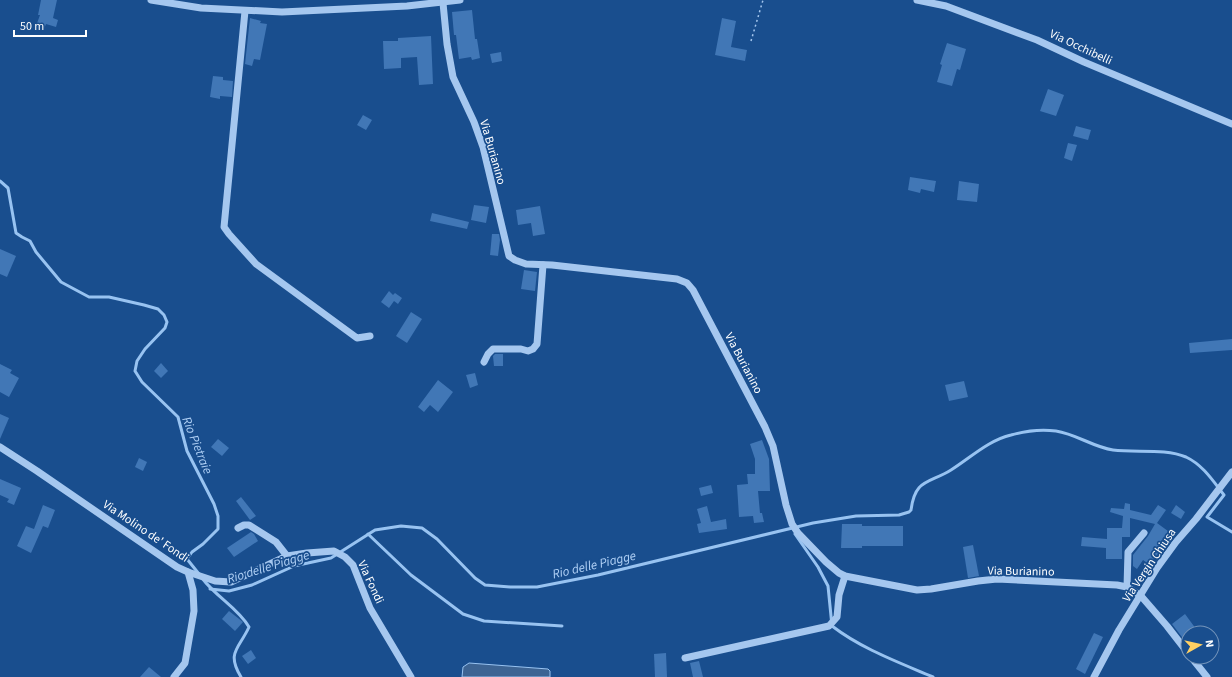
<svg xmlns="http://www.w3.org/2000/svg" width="1232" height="677" font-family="'Source Sans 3',sans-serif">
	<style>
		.water { fill: #3d6493; stroke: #98c3f1 }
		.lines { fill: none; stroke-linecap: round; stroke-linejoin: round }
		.stream { stroke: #98c3f1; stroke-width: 3 }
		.building { fill: #4177b6 }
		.path { stroke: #a5c7ef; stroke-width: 1.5; stroke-dasharray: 2 3; stroke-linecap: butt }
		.minor { stroke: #a5c7ef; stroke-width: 7 }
		.labels { text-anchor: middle; stroke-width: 3.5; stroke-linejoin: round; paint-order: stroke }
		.street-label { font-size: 12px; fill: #fff; stroke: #194e8e }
		.water-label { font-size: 13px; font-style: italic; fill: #b1d1f6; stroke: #194e8e }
	</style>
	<rect width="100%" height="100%" fill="#194e8e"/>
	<path class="water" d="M469 663 548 669 550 671V677H462L463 667Z"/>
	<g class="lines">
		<g class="stream">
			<path d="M0 181 8 188 16 233 22 237 30 241 36 252 61 282 89 297H109L144 305 158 309 164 315 167 322 165 328 145 349 137 361 135 371 142 382 178 417 187 451 214 504 218 516V529L203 544 192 552 187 559 199 574"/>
			<path d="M368 534 411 575 463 614 484 621 562 626"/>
			<path d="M795 534 818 567 828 586 832 626C862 649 898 662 933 677"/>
			<path d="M202 578C216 597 238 608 249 627 239 649 226 652 241 677"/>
			<path d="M210 589 229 591 252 585 294 566 331 558 375 530 401 526 422 528 437 539 475 578 485 585 510 587H537L598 575 813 523 856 516 899 515 909 512 911 510C915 479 928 484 951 470 970 458 989 440 1011 435 1025 431 1041 429 1056 431 1076 434 1093 447 1113 450 1136 453 1165 448 1186 457 1203 465 1213 481 1224 495L1207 517 1232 532"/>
		</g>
	</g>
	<g class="building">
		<path d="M41 0H57L53 18 58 20 56 27 46 24 44 29 36 26 40 15H38Z"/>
		<path d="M472 10 475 39H477L480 58 472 60 471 57 459 59 456 35H454L452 12Z"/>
		<path d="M250 18 261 21 260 23 267 24 260 60 254 59 252 66 245 64Z"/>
		<path d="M722 18 736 21 731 47 747 50 745 61 715 55Z"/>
		<path d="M431 36 433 84 419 85 417 57 401 58V68L384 69 383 41H398V38Z"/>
		<path d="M947 43 966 49 960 70 957 69 952 86 937 82 942 65 940 64Z"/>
		<path d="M501 52 502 61 492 63 490 54Z"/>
		<path d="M213 76 223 77V80L233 81 232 97 220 96V99L210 97Z"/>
		<path d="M1048 89 1064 95 1056 116 1040 111Z"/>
		<path d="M363 115 372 120 366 130 357 125Z"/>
		<path d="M1076 126 1091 130 1088 140 1073 136Z"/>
		<path d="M1068 143 1077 145 1072 161 1064 158Z"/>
		<path d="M910 177 936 181 934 192 921 189 920 193 908 190Z"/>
		<path d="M959 181 979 184 977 202 957 200Z"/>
		<path d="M474 205 489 207 486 223 471 220Z"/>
		<path d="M540 206 545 234 533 236 531 223 518 225 516 210Z"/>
		<path d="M432 213 469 222 467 229 430 221Z"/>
		<path d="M492 234H499L500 240 498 256 490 255Z"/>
		<path d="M0 249 16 256 7 277 0 274Z"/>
		<path d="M524 270 537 272 535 291 521 289Z"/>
		<path d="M389 291 393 295 395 293 402 298 398 304 394 301 389 308 381 302Z"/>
		<path d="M411 312 422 319 407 343 396 336Z"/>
		<path d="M1232 339V350L1190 353 1189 343Z"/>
		<path d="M495 354H503V366H494L493 356Z"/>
		<path d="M161 363 168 371 161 378 154 371Z"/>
		<path d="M0 364 12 370 10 373 19 378 9 397 0 392Z"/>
		<path d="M475 373 478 385 470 388 466 375Z"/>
		<path d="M438 380 453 392 438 412 430 405 424 412 418 407Z"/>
		<path d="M964 381 968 397 949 401 945 385Z"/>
		<path d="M0 414 9 418 0 439Z"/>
		<path d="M218 439 229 448 222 456 211 447Z"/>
		<path d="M762 440 769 459 770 491H758L760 513H762L764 522 754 523 753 516 739 517 737 485 748 484 747 474H755V459L750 444Z"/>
		<path d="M139 458 147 462 143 471 135 467Z"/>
		<path d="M0 479 21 488 14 505 7 502 9 499 0 495Z"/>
		<path d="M711 485 713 493 701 496 699 488Z"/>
		<path d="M241 497 256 516 250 520 236 501Z"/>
		<path d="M1125 503 1130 504V510L1151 515 1158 505 1166 510 1157 523 1172 534 1150 565 1143 560 1137 569 1133 566V555L1148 536 1155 524 1130 518V537H1122V559H1106V548L1081 546 1082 537 1107 539V528H1122L1123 516 1110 512 1111 508 1124 509Z"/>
		<path d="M43 505 55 510 48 528 43 526 31 553 17 546 26 526 34 529Z"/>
		<path d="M1176 505 1185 512 1181 519 1171 513Z"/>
		<path d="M707 506 711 522 726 519 727 529 699 533 697 524 701 523 697 509Z"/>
		<path d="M842 524H862V526H903V546H862V548H841Z"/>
		<path d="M251 532 254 534 258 541 234 557 227 548Z"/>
		<path d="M973 545 979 576 968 578 963 547Z"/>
		<path d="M229 611 243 622 235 631 222 619Z"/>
		<path d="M1185 614 1199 633H1188V645L1172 624Z"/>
		<path d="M1094 633 1103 637 1085 674 1076 669Z"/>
		<path d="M251 650 256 658 248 664 242 656Z"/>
		<path d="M666 653 667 677H655L654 654Z"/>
		<path d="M699 661 703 677H693L690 663Z"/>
		<path d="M149 667 161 677H140Z"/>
	</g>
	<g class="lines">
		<path class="path" d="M751 41 763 0"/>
		<g class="minor">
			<path d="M151 0 201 8 282 12 407 6 460 0"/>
			<path d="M917 0 946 6 1037 40 1084 62 1232 124"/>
			<path d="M443 3 447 44 453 77 474 122 483 147 509 256 515 260 526 264 552 265 677 279 687 283 693 290 765 427 773 446 786 505 792 524 798 533 826 562 839 573 845 576 917 590 931 589 978 581 997 579 1117 585 1127 587 1141 596 1167 626 1188 653"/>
			<path d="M245 11 224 227 229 234 256 264 357 338 370 336"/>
			<path d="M484 362 488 354 493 349H521L528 351 533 349 537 344 543 265"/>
			<path d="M0 447 37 471 177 567 188 572 193 590 194 611 185 663 174 677"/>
			<path d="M238 528 244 525H249L276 542 287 556"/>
			<path d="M188 572 215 581 231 582 287 556 307 553 334 551 345 557 353 565 370 608 411 677"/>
			<path d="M1127 587 1128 552 1144 533"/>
			<path d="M1191 657 1207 677"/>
			<path d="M685 658 829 626 837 617 839 595 845 576"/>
			<path d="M1094 677 1119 630 1157 568 1176 542 1196 519 1232 472"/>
		</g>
	</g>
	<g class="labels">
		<g class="street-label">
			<text transform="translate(1081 47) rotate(25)" y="4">Via Occhibelli</text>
			<text transform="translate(493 152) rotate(74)" y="4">Via Burianino</text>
			<text transform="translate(744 363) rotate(62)" y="4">Via Burianino</text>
			<text transform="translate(146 531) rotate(34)" y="4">Via Molino de' Fondi</text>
			<text transform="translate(1149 565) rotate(-56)" y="4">Via Vergin Chiusa</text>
			<text transform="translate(1021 571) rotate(1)" y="4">Via Burianino</text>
			<text transform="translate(371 582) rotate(65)" y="4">Via Fondi</text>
		</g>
		<g class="water-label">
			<text transform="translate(198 445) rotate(68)" y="5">Rio Pietraie</text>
			<text transform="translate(594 564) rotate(-13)" y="5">Rio delle Piagge</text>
			<text transform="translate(268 566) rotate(-17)" y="5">Rio delle Piagge</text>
		</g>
	</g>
	<g transform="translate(1200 645) rotate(82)"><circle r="19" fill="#194e8e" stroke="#7595bb"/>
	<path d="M0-3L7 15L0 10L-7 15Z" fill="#ffd063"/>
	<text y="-6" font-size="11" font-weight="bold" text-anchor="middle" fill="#ffffff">N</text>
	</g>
	<path d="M14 30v6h72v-6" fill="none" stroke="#ffffff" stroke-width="2"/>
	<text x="20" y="30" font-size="12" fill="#ffffff" stroke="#194e8e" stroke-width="3" paint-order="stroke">50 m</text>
</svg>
